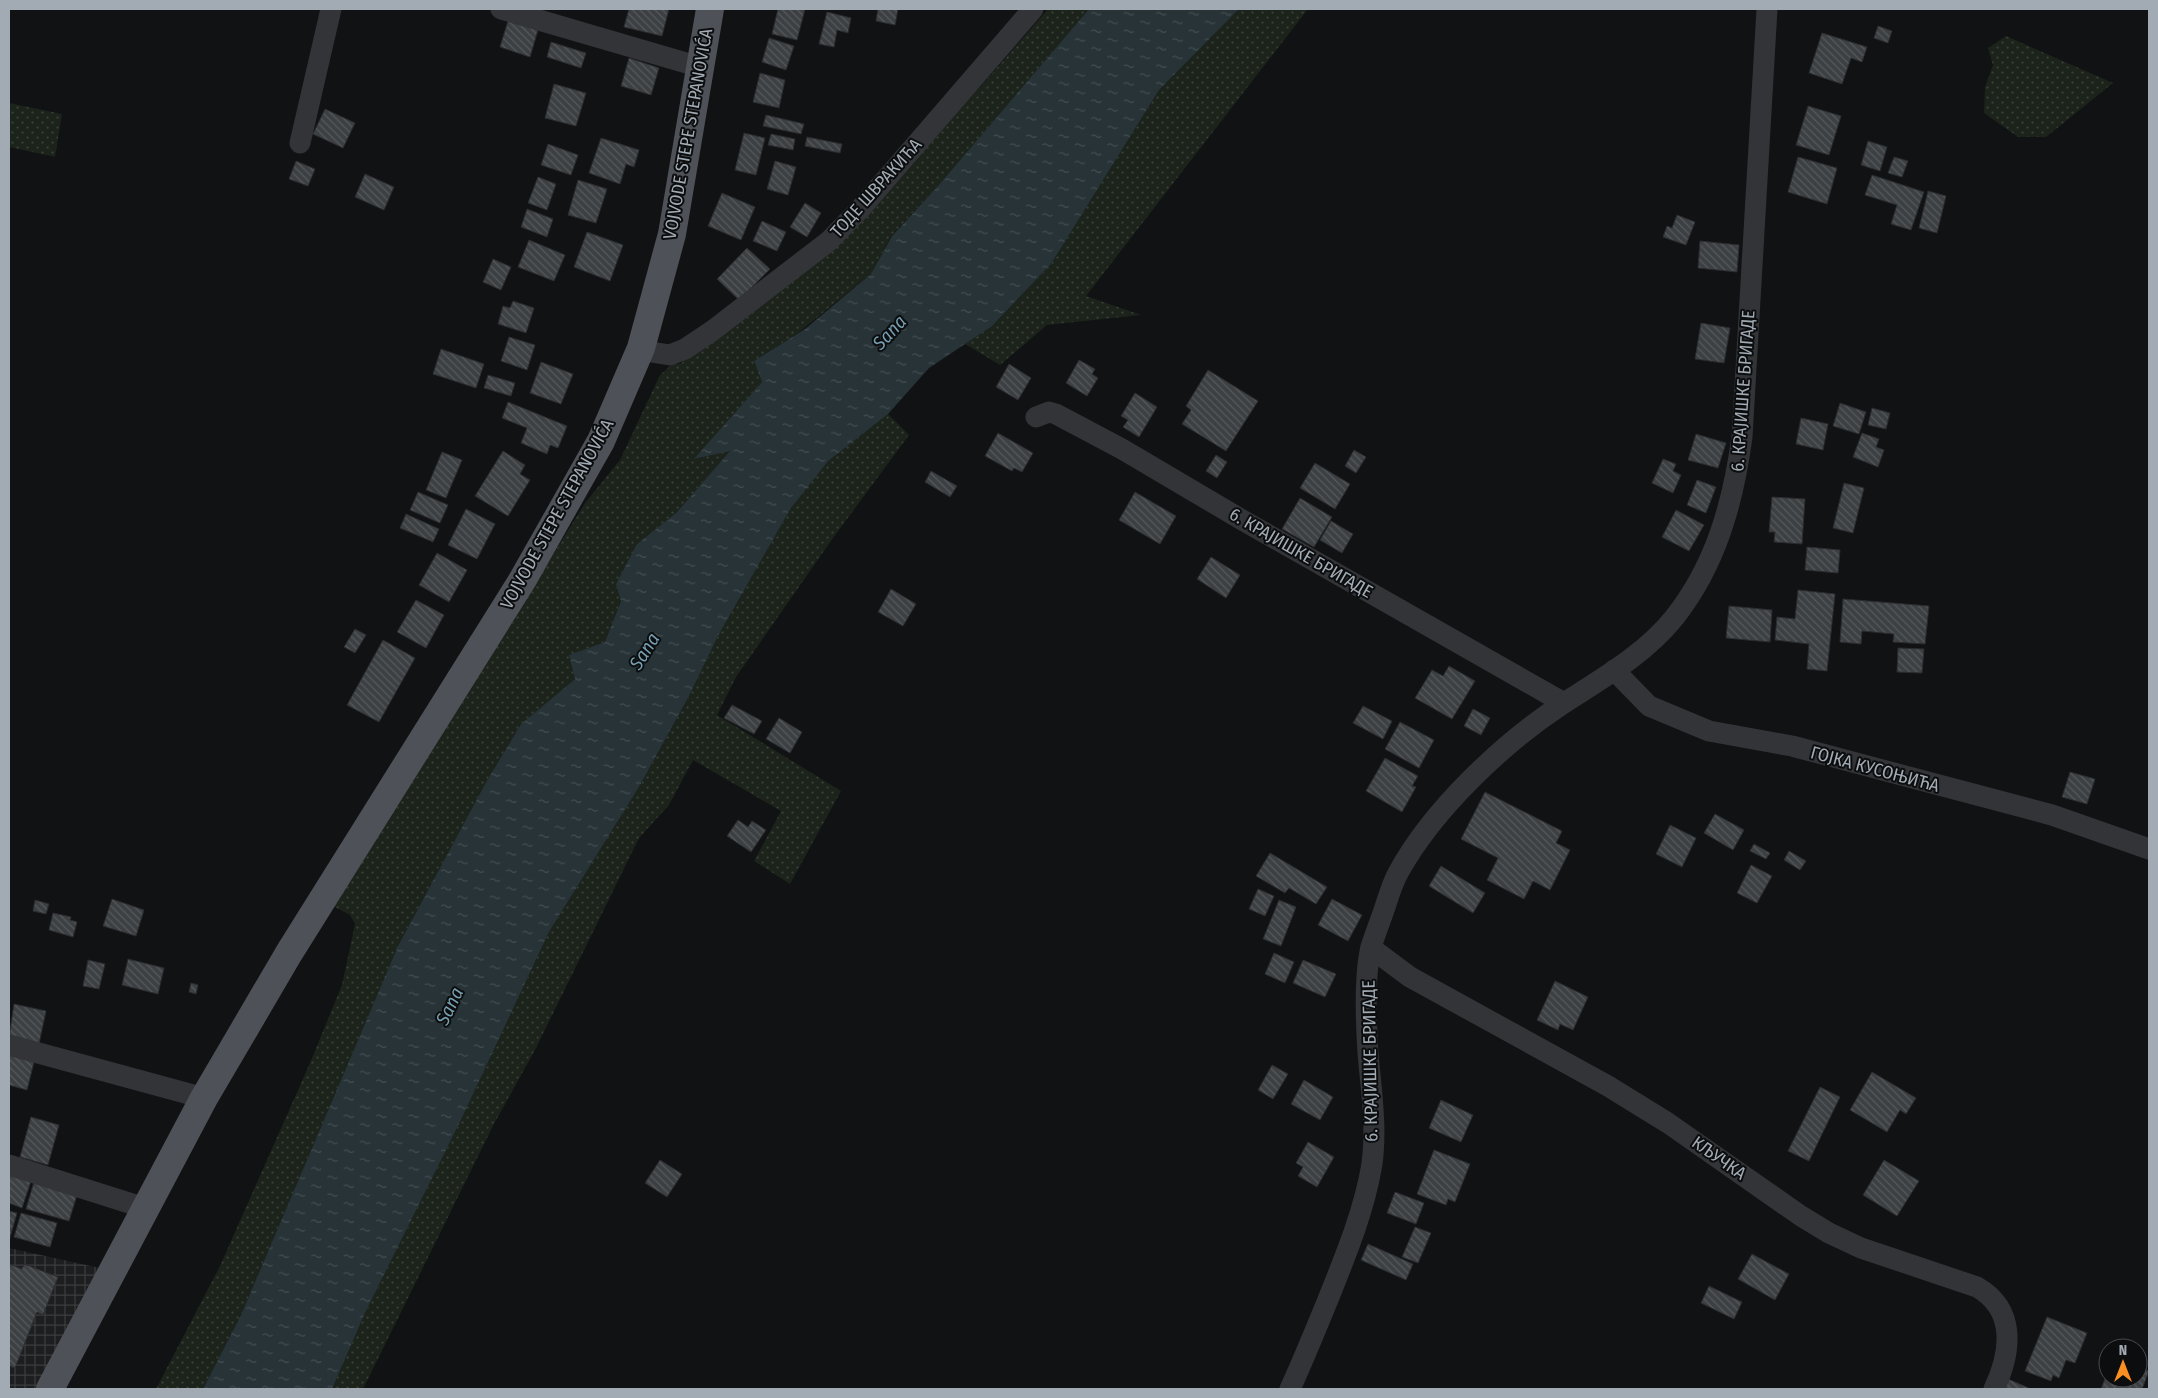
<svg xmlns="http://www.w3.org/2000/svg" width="2158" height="1398" font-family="'Fira Sans Condensed',sans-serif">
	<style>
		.industrial { fill: url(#industrial-grid) }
		.grass { fill: url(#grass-dots) }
		.water { fill: url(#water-ripples) }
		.building { fill: url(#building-back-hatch); stroke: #2b2c2f }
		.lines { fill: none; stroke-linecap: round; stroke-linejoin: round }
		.minor { stroke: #323438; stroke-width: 21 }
		.primary { stroke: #4e5157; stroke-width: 28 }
		.labels { text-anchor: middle; stroke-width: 4; stroke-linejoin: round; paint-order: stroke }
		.street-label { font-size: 18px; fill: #a2abb4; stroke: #0c0d0e }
		.water-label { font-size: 19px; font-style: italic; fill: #779fb2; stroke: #0c0d0e }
	</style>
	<defs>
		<pattern id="industrial-grid" width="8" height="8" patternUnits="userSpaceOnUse" patternTransform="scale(1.25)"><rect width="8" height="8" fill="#1d1e20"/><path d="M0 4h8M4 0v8" fill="none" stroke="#3b3c3e"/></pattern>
		<pattern id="grass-dots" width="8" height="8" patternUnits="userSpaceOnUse" patternTransform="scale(1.25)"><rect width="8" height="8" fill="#1b231b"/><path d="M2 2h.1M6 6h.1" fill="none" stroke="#39403a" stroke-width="1.8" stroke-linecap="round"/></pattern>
		<pattern id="water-ripples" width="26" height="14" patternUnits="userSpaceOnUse" patternTransform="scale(1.25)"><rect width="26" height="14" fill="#273337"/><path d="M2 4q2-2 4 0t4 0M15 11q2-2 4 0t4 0" fill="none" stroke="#434e52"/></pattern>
		<pattern id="building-back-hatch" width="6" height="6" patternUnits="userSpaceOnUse" patternTransform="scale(1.25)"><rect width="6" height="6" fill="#3d4043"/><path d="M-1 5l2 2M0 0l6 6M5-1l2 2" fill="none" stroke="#56595c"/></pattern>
	</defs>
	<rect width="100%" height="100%" fill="#111213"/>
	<path class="industrial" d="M9 1248 100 1268 36 1389H9Z"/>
	<g class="grass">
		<path d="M1048 9H1089L937 187 892 235 871 274 798 333 754 361 762 382 695 459 731 450 677 512 637 544 621 601 605 642 570 655 575 679 521 724 485 784 398 946 241 1315 203 1389H156L220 1266 310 1063 342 985 355 924 350 915 333 906 417 774 585 503 620 460 660 375 671 365 682 363 689 347 871 200 981 86Z"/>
		<path d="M1239 9H1308L1086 296 1141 315 1047 325 1000 365 965 344 998 320 1051 264 1159 90Z"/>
		<path d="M2006 36 2113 83 2046 137H2018L1984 113 1985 87 1993 65 1988 48Z"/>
		<path d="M9 103 62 114 55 157 9 147Z"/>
		<path d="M888 414 909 435 833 538 736 677 717 715 841 791 790 884 754 861 781 811 693 760 669 805 639 838 536 1048 494 1124 363 1389H332L365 1313 460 1122 549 932 639 787 689 696 718 636 791 508 827 461Z"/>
	</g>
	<path class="water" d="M1089 9H1239L1159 90 1051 264 992 326 929 368 888 414 828 461 791 508 718 636 689 696 639 787 549 932 460 1122 365 1313 332 1389H203L241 1315 398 946 485 784 521 724 575 679 569 655 605 642 621 601 616 584 637 544 677 512 730 451 694 459 762 382 754 361 805 329 871 274 892 236 937 187Z"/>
	<g class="building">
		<path d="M629 9H669L662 36 624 27Z"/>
		<path d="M778 9H805L797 40 772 34Z"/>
		<path d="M878 9H898L895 25 876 21Z"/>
		<path d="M827 12 851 18 848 33 837 30 834 47 819 44Z"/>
		<path d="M508 21 538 30 530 57 500 47Z"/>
		<path d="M1878 26 1892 31 1888 43 1874 38Z"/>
		<path d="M1822 33 1867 47 1862 62 1851 58 1842 84 1809 73Z"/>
		<path d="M769 38 794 46 786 70 762 62Z"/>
		<path d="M551 42 586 53 581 68 547 57Z"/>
		<path d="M629 58 659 68 651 95 621 86Z"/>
		<path d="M760 73 785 80 779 108 753 102Z"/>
		<path d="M554 84 586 93 576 126 545 118Z"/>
		<path d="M1808 106 1841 116 1829 155 1796 145Z"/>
		<path d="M325 109 355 123 343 148 313 134Z"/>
		<path d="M766 115 804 124 801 134 763 126Z"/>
		<path d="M744 133 765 138 756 175 735 170Z"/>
		<path d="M771 134 795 139 793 150 768 145Z"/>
		<path d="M807 137 842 144 840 153 805 146Z"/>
		<path d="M601 138 639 150 634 167 626 164 620 184 589 173Z"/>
		<path d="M1868 141 1887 147 1880 171 1861 165Z"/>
		<path d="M548 144 578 155 571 175 541 165Z"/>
		<path d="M1798 157 1837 168 1827 204 1788 192Z"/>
		<path d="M1894 157 1908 161 1902 177 1888 173Z"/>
		<path d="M296 161 315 169 308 186 289 179Z"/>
		<path d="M775 161 796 167 788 195 767 189Z"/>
		<path d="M365 174 394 187 384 210 355 197Z"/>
		<path d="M1872 175 1924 192 1911 230 1891 224 1897 205 1865 195Z"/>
		<path d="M538 177 556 184 547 210 528 203Z"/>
		<path d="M578 180 607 189 596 223 568 215Z"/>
		<path d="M1928 191 1946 196 1937 233 1919 228Z"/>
		<path d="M722 193 755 207 741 240 708 226Z"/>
		<path d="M805 203 821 213 807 237 790 227Z"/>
		<path d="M527 209 553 219 547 237 521 227Z"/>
		<path d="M1677 215 1695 222 1686 245 1663 237 1667 226 1672 228Z"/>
		<path d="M762 221 786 232 777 251 753 241Z"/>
		<path d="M587 232 623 245 610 281 574 267Z"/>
		<path d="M529 240 565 255 554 281 518 267Z"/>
		<path d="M1700 241 1739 245 1737 272 1698 268Z"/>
		<path d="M747 248 770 269 739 300 717 279Z"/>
		<path d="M493 259 511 267 501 290 483 282Z"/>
		<path d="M513 301 534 308 526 333 498 324 503 306 510 308Z"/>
		<path d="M1701 323 1730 328 1724 363 1695 359Z"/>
		<path d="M509 337 535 345 527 370 501 361Z"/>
		<path d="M441 349 484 364 476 388 433 374Z"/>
		<path d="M1079 360 1095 369 1092 374 1098 378 1087 396 1066 383Z"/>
		<path d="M541 362 573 374 561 404 530 393Z"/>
		<path d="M1009 364 1031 378 1018 400 996 387Z"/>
		<path d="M1208 370 1258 401 1226 451 1182 424 1191 410 1186 406Z"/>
		<path d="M488 375 515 383 511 396 484 388Z"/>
		<path d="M1135 393 1157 407 1139 437 1123 427 1128 420 1121 416Z"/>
		<path d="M508 402 567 426 558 448 550 445 547 454 521 443 527 428 502 418Z"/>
		<path d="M1840 403 1866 412 1859 434 1833 426Z"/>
		<path d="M1872 408 1890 413 1886 429 1868 425Z"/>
		<path d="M1801 418 1828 424 1823 450 1796 444Z"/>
		<path d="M998 433 1033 453 1022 472 1014 468 1012 471 985 456Z"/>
		<path d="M1862 433 1879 439 1876 447 1884 450 1878 467 1853 457Z"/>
		<path d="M1696 434 1726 443 1718 468 1688 460Z"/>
		<path d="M1354 450 1366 457 1356 473 1345 466Z"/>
		<path d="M503 451 525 465 520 474 530 480 508 516 475 496Z"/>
		<path d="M442 452 462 460 446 498 426 490Z"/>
		<path d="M1216 455 1227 462 1217 478 1206 471Z"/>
		<path d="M1663 459 1676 464 1673 471 1681 475 1673 493 1652 483Z"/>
		<path d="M1315 463 1350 484 1335 509 1300 488Z"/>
		<path d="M931 471 957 486 950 497 925 482Z"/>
		<path d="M1697 480 1716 487 1706 513 1687 505Z"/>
		<path d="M1844 483 1864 488 1853 533 1833 528Z"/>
		<path d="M418 492 448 505 440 523 410 510Z"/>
		<path d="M1135 492 1176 516 1160 544 1119 520Z"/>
		<path d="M1772 497 1805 499 1802 544 1774 542 1775 532H1769Z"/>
		<path d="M1300 498 1332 517 1314 547 1282 529Z"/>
		<path d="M466 509 495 524 477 559 448 545Z"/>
		<path d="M1676 510 1704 525 1689 551 1662 537Z"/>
		<path d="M406 514 439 529 433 542 400 528Z"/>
		<path d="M1331 521 1353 534 1342 553 1320 540Z"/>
		<path d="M1807 547 1840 550 1838 573 1805 570Z"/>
		<path d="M437 553 467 570 449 602 419 585Z"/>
		<path d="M1211 557 1240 575 1226 598 1197 579Z"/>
		<path d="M891 589 916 604 903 626 878 612Z"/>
		<path d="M1798 590 1835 594 1827 671 1807 669 1809 644 1775 640 1777 617 1795 619Z"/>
		<path d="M1843 599 1929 606 1925 644 1893 642 1894 634 1862 631 1861 644 1840 642Z"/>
		<path d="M416 600 444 615 426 648 397 632Z"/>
		<path d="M1729 606 1772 610 1770 642 1726 638Z"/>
		<path d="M355 629 366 635 355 653 344 647Z"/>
		<path d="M383 640 415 658 379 722 347 705Z"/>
		<path d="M1898 648 1924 649 1922 673 1897 672Z"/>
		<path d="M1449 666 1475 681 1452 719 1415 698 1432 670 1443 676Z"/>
		<path d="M732 705 762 721 754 734 724 718Z"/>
		<path d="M1363 706 1392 721 1383 739 1353 723Z"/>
		<path d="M1473 709 1490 718 1481 735 1464 726Z"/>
		<path d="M779 718 802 732 790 753 766 739Z"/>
		<path d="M1400 722 1434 740 1419 768 1385 749Z"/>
		<path d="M1385 758 1418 776 1412 786 1416 787 1402 812 1366 791Z"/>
		<path d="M2070 772 2095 779 2087 804 2062 797Z"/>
		<path d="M1485 792 1562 831 1556 843 1570 850 1550 890 1533 881 1524 899 1487 880 1498 858 1461 839Z"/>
		<path d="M1715 814 1744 830 1733 850 1704 833Z"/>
		<path d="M738 820 748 827 752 821 766 830 751 852 727 836Z"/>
		<path d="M1670 825 1696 838 1682 867 1656 854Z"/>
		<path d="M1754 844 1770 853 1766 859 1750 851Z"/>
		<path d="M1789 851 1806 861 1800 870 1784 860Z"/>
		<path d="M1270 853 1327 887 1316 904 1289 888 1285 893 1256 876Z"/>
		<path d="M1751 865 1772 876 1757 903 1737 893Z"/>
		<path d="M1441 866 1485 893 1473 913 1429 886Z"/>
		<path d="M1258 889 1274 896 1265 916 1249 909Z"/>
		<path d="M112 899 144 910 136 936 103 926Z"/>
		<path d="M1332 899 1362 915 1348 941 1318 925Z"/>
		<path d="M35 900 49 904 46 914 33 911Z"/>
		<path d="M1279 900 1296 907 1281 946 1263 939Z"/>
		<path d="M53 913 71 917 70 920 77 922 73 937 49 930Z"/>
		<path d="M1274 953 1294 962 1285 983 1265 974Z"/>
		<path d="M128 959 164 968 158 994 122 985Z"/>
		<path d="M88 960 105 964 99 989 83 986Z"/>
		<path d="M1303 960 1336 974 1325 997 1293 983Z"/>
		<path d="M1555 981 1588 997 1573 1030 1560 1024 1558 1030 1537 1020Z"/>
		<path d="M191 983 198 985 196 994 189 992Z"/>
		<path d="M14 1004 46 1011 39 1044 9 1038Z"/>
		<path d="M9 1051 35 1058 27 1090 9 1085Z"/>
		<path d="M1272 1065 1288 1074 1273 1099 1258 1090Z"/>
		<path d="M1872 1072 1916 1098 1906 1114 1900 1110 1887 1132 1850 1110Z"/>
		<path d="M1304 1080 1333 1097 1320 1120 1291 1104Z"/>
		<path d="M1820 1087 1840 1097 1809 1161 1788 1151Z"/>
		<path d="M1441 1100 1473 1115 1461 1142 1429 1128Z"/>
		<path d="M31 1117 59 1125 48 1165 20 1157Z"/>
		<path d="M1308 1142 1334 1157 1317 1187 1298 1176 1303 1167 1296 1163Z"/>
		<path d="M1434 1150 1470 1164 1455 1202 1448 1199 1446 1205 1417 1194Z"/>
		<path d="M660 1160 682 1174 667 1197 645 1183Z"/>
		<path d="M1884 1160 1919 1181 1897 1216 1863 1195Z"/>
		<path d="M9 1173 31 1181 22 1208 9 1203Z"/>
		<path d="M34 1182 77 1195 69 1221 26 1209Z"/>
		<path d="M1395 1192 1424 1203 1416 1224 1387 1213Z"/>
		<path d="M9 1211 17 1213 9 1241Z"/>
		<path d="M21 1213 57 1223 50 1247 14 1237Z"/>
		<path d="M1415 1227 1431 1233 1418 1263 1402 1257Z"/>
		<path d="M1368 1244 1413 1264 1406 1280 1361 1260Z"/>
		<path d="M1752 1254 1789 1274 1775 1300 1738 1279Z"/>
		<path d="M9 1264 22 1269 24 1264 58 1277 43 1315 37 1312 15 1368 9 1366Z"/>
		<path d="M1709 1286 1742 1302 1734 1319 1701 1303Z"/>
		<path d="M2047 1317 2087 1333 2075 1363 2066 1360 2059 1378 2053 1375 2051 1381 2025 1371Z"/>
		<path d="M2138 1367 2149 1371 2142 1389H2101L2108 1371V1378H2138Z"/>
		<path d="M2008 1379 2031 1389H2003Z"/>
	</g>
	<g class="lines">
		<g class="minor">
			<path d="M501 9 700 67"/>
			<path d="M300 143 331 9"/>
			<path d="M641 348 651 352 670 355 685 349 712 331 829 241 862 207 1033 9"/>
			<path d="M1036 417 1049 412 1056 414 1122 449 1244 521 1564 703"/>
			<path d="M1614 670 1649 706 1709 731 1792 746 2052 815 2149 849"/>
			<path d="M1371 948 1410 977 1608 1086 1668 1123 1801 1216 1829 1233 1861 1248 1977 1287C2017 1310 2011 1353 1994 1389"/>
			<path d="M9 1045 204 1098"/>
			<path d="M9 1165 145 1208"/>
			<path d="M1290 1389C1303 1361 1315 1331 1327 1302 1345 1257 1364 1212 1372 1164 1377 1127 1371 1089 1368 1053 1366 1022 1364 976 1371 947 1375 934 1380 922 1384 910 1388 898 1392 884 1398 873 1433 809 1503 743 1564 703 1603 678 1645 654 1674 618 1716 565 1733 503 1742 437L1767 9"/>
		</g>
		<path class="primary" d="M50 1389 204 1098 289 953 523 579 601 441 641 348 672 234 710 9"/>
	</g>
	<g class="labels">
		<g class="street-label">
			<text transform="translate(688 134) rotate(-80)" y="6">VOJVODE STEPE STEPANOVIĆA</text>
			<text transform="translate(876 188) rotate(-48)" y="6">ТОДЕ ШВРАКИЋА</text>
			<text transform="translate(1743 391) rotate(-86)" y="6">6. КРАЈИШКЕ БРИГАДЕ</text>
			<text transform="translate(557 514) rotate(-61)" y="6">VOJVODE STEPE STEPANOVIĆA</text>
			<text transform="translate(1301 553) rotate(30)" y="6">6. КРАЈИШКЕ БРИГАДЕ</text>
			<text transform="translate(1875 769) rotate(15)" y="6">ГОЈКА КУСОЊИЋА</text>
			<text transform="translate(1370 1061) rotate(-91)" y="6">6. КРАЈИШКЕ БРИГАДЕ</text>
			<text transform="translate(1719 1158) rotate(35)" y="6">КЉУЧКА</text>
		</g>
		<g class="water-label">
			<text transform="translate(889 332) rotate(-47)" y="7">Sana</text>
			<text transform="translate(644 651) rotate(-58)" y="7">Sana</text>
			<text transform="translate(449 1006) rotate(-65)" y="7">Sana</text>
		</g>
	</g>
	<rect width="2158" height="1398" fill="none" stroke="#a2abb4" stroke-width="20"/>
	<g transform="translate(2123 1363)"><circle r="24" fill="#0c0d0e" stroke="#484c50"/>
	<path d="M0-4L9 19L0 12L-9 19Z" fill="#fa8f22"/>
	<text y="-8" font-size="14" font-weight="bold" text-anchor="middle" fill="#a2abb4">N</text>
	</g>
</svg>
